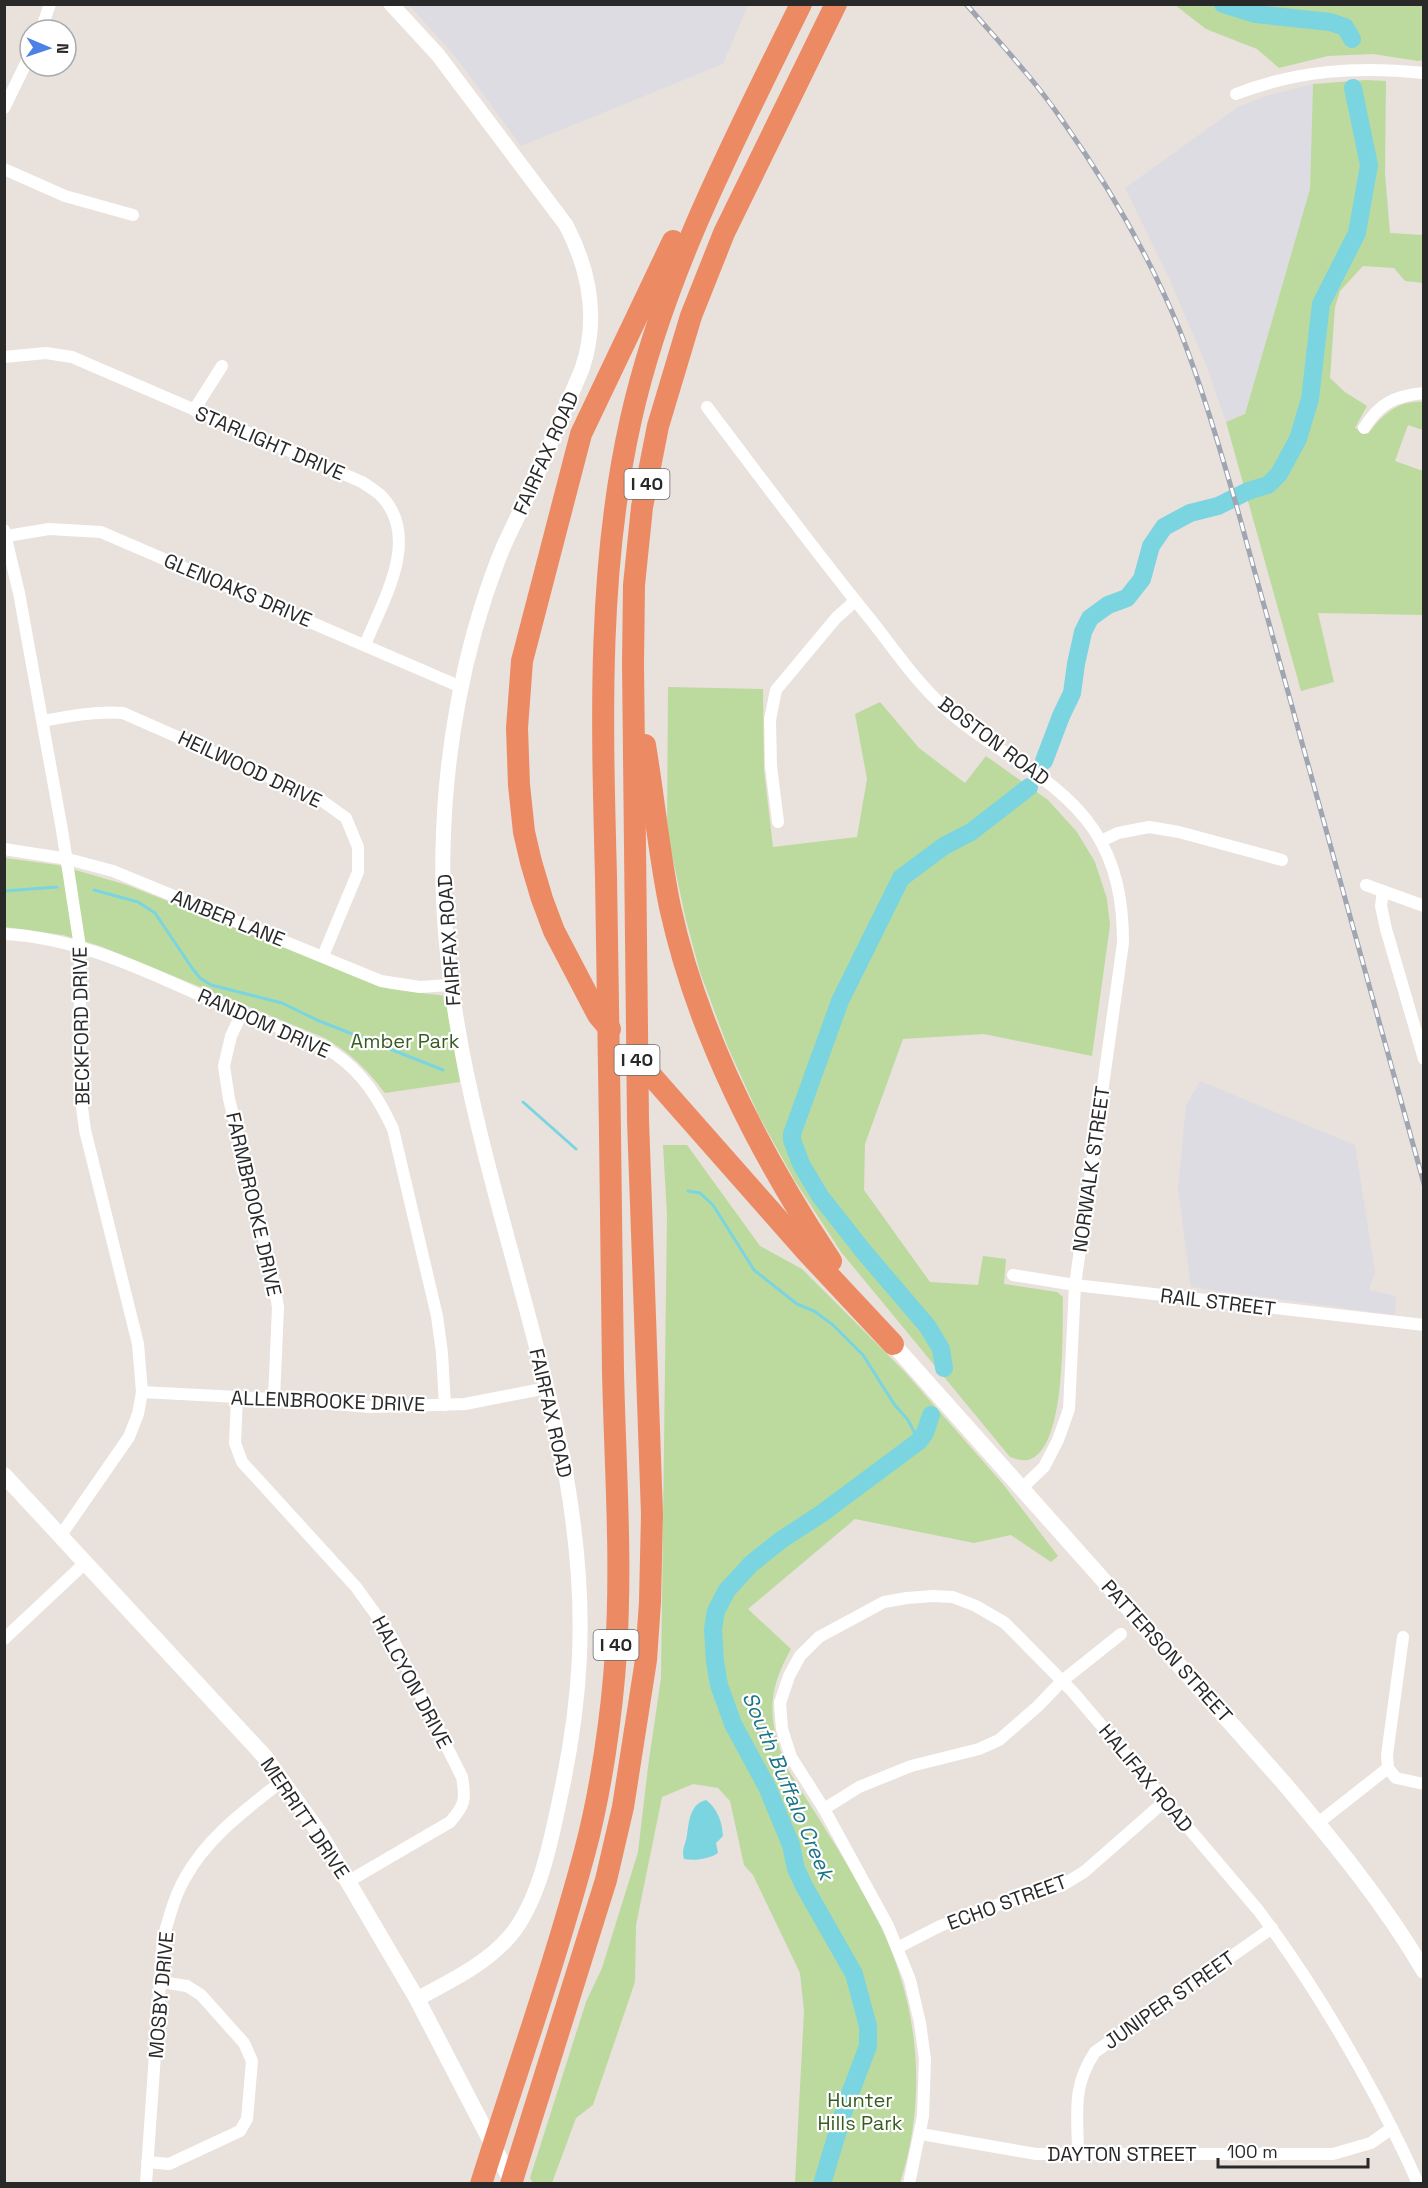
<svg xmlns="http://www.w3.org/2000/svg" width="1428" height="2188" font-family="'Space Grotesk',sans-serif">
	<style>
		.industrial { fill: #dddce2 }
		.green { fill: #bcda9e }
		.water { fill: #7ad5e0 }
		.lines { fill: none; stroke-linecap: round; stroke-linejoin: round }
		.stream { stroke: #7ad5e0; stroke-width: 3 }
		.river { stroke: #7ad5e0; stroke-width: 18 }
		.minor { stroke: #fff; stroke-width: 12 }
		.tertiary { stroke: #fff; stroke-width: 15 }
		.secondary { stroke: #fff; stroke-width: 16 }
		.motorway { stroke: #ec8a64; stroke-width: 22 }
		.rail-casing { stroke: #9fa5b1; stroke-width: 5 }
		.rail { stroke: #fff; stroke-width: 3; stroke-dasharray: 9; stroke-linecap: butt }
		.labels { text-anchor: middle; stroke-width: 4.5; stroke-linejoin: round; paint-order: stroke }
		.shield { fill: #fff; stroke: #696969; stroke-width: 1.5 }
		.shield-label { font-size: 18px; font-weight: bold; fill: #292929 }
		.street-label { font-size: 20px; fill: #292929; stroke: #fff }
		.park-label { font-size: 20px; fill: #375d21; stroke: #fff }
		.water-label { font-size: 21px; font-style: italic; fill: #1c7489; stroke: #fff }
	</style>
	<rect width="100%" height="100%" fill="#e9e1dc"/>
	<g class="industrial">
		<path d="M409 5H748L723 64 521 146 455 56Z"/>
		<path d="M1313 84 1310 189 1245 414 1226 422 1205 362 1169 278 1125 188 1238 107 1266 96Z"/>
		<path d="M1200 1081 1355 1145 1375 1272 1369 1290 1396 1296 1395 1315 1191 1287 1178 1188 1186 1106Z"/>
	</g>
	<g class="green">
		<path d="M1175 5H1423V60L1418 61 1373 54 1328 56 1279 68 1257 49 1206 29Z"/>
		<path d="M1366 80 1386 81 1385 173 1390 233 1423 235V283L1405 281 1394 268 1363 266 1340 291 1335 307 1330 378 1345 392 1367 406 1355 428 1368 434C1382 415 1398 400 1423 402V430L1408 425 1395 461 1423 471V615L1318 613 1334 682 1301 691 1226 422 1245 414 1310 189 1313 84Z"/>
		<path d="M668 687 763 689 764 770 773 847 857 837 867 779 855 714 880 702 919 748 965 783 986 756 1048 800 1077 832 1095 862 1107 899 1110 925 1092 1056 984 1034 903 1039 865 1144 864 1190 930 1282 978 1285 983 1256 1006 1259 1004 1284 1057 1292 1063 1297C1062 1330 1067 1450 1028 1460 1022 1461 1016 1459 1010 1457L841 1252 795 1181 759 1116 727 1045 700 972 686 920 667 832Z"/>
		<path d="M5 858 58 865 127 885 390 989 446 996 460 1082 385 1093C366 1068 351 1054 325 1038L100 946 63 935 5 927Z"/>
		<path d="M663 1145H687L760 1246 802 1269 904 1371 1003 1484 1058 1556 1051 1562 1011 1535 974 1543 855 1519 748 1609 791 1649C766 1694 768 1718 786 1766 817 1817 852 1868 879 1923 919 2004 928 2097 900 2183H795L804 2011 800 1973 753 1875 744 1865 730 1801 718 1788 693 1784 662 1797 636 1925 635 1982 593 2105 576 2118 552 2183H533L530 2178 586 2002 602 1968 638 1852 648 1767 661 1678 667 1215Z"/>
	</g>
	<path class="water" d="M706 1800C718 1809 722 1822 723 1836L716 1843 718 1853C710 1859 694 1861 684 1859 681 1849 686 1844 687 1835 689 1821 690 1804 706 1800Z"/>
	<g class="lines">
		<g class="stream">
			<path d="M94 890 138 902 155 913 192 968 200 978 211 985 282 1003 317 1020 443 1070"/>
			<path d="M4 891 57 887"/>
			<path d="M523 1102 576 1149"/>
			<path d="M688 1191 700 1193 713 1205 754 1270 797 1304 814 1311 833 1325 863 1355 894 1404 908 1420 919 1441"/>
		</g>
		<g class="river">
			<path d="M1223 4 1255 14 1330 22 1345 27 1352 39"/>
			<path d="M1044 761 1061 716 1072 693 1076 664 1083 632 1090 618 1108 605 1127 598 1142 579 1151 546 1164 527 1190 513 1218 506 1248 491 1268 485 1279 474 1298 439 1310 399 1321 304 1357 233 1369 165 1353 88"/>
			<path d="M944 1368 941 1349 928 1327 864 1252 820 1196 801 1164 792 1140V1134L840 1001 901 878 944 846 971 832 1029 787"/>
			<path d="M822 2184 845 2107 868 2046V2026L854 1974 804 1886 796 1869 791 1845 767 1787 733 1724 719 1685 715 1662 713 1629 716 1611 727 1590 751 1564 781 1540 821 1514 919 1441 925 1433 931 1415"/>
		</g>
		<g class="minor">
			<path d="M41 30 50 4"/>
			<path d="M1236 94C1298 70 1358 66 1424 73"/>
			<path d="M4 108 30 55"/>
			<path d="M4 169 65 196 133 215"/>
			<path d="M4 357 46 353 72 357 362 482C369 487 379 492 384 499 420 541 382 602 365 645"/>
			<path d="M707 407C761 478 814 550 871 620 894 649 916 682 944 707 992 752 1057 775 1094 830 1117 865 1123 903 1123 943L1075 1285 1069 1409 1058 1440 1044 1467 1023 1487"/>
			<path d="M194 410 222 366"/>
			<path d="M1364 428C1380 403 1394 396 1424 393"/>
			<path d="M4 530 19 593 62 830 80 947V1092L85 1130 138 1344 142 1392 138 1414 129 1437 61 1535"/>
			<path d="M7 536 49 529 101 532 461 687"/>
			<path d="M43 721C69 716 96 711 123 713L321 800 346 818 358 847V872L323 956"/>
			<path d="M778 822 771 766 770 720 776 690 836 618 855 601"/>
			<path d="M1101 841 1118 833 1149 827 1179 832 1282 860"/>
			<path d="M4 849 68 859 113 871 381 981 420 987 449 985"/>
			<path d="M1366 885 1424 906"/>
			<path d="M1383 891 1381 906 1386 929 1424 1059"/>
			<path d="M4 934C88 938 163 980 238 1012 270 1025 306 1035 335 1054 363 1073 379 1099 393 1129L437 1316 442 1353 445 1405"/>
			<path d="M242 1013 231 1036 224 1066 229 1099 271 1267 278 1307 274 1399"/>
			<path d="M1013 1275 1075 1285 1424 1325"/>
			<path d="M142 1392 274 1399 370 1407 465 1404 547 1388"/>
			<path d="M237 1397 235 1443 242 1462 356 1587 390 1634 462 1777C466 1800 465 1805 450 1822L349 1881"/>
			<path d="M1403 1637 1387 1755 1388 1768 1396 1778 1424 1784"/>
			<path d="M4 1639 85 1563"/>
			<path d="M824 1809 859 1787 911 1766 979 1749 999 1740 1038 1706 1062 1681 1121 1634"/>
			<path d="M1318 1823 1388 1768"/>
			<path d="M897 1948 940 1926 984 1909 1061 1886 1084 1872 1165 1801"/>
			<path d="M921 2134 1036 2154H1333L1371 2143 1392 2128"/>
			<path d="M1078 2155C1078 2114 1071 2088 1095 2052L1272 1928"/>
			<path d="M147 2162 169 2164 240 2131 247 2119 252 2061 244 2043 201 1995 187 1986 161 1982"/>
			<path d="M146 2184 163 1939C169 1918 174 1897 185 1878 208 1836 247 1809 283 1780"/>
			<path d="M909 2184 923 2116 925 2059 920 2023 910 1980 888 1926 824 1809 791 1757 782 1729 780 1703 789 1676 800 1656 819 1637 884 1602 907 1598 933 1596 953 1597 976 1606 1005 1623 1073 1692 1258 1910C1304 1971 1344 2037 1380 2105 1393 2131 1407 2157 1418 2184"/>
		</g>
		<path class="tertiary" d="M391 4 438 55 566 225C590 271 599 319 582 369 565 409 548 449 531 489 520 513 507 536 498 560 463 651 445 752 443 849 439 1013 490 1170 531 1326 548 1391 565 1455 573 1522 586 1620 581 1702 560 1798 551 1841 539 1902 510 1936 485 1965 450 1981 417 1999"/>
		<g class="secondary">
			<path d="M893 1344 1283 1782C1334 1842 1384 1903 1424 1971"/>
			<path d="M4 1475 265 1757 320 1834 417 1999 513 2184"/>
		</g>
		<g class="motorway">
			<path d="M645 745C654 799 659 854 670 907 698 1035 759 1153 831 1261"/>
			<path d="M610 1029 598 1015 554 931 542 899 531 862 524 832 519 785 517 728 522 661 581 434 673 241"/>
			<path d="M634 1056 806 1251 893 1344"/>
			<path d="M481 2184C516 2073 555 1963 585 1851 601 1791 612 1714 616 1652 622 1558 615 1465 613 1371 611 1206 609 1042 606 877 602 724 597 569 631 419 664 272 735 139 801 4"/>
			<path d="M511 2184 606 1880 623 1807 646 1660 650 1602 652 1514 638 1120 633 664 634 585 642 507 658 426 691 316 724 233 836 4"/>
		</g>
		<g class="rail-casing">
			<path id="rail" d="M966 4C999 42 1034 79 1062 120 1108 185 1150 257 1180 331 1202 387 1219 446 1236 504L1424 1184"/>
		</g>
		<use href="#rail" class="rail"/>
	</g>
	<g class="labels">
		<g class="shield">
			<rect x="624.5" y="469" width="45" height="30" rx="4.5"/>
			<rect x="614.5" y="1045" width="45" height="30" rx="4.5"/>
			<rect x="593.5" y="1630" width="45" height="30" rx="4.5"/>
		</g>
		<g class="shield-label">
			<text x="647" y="490">I 40</text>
			<text x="637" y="1066">I 40</text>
			<text x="616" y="1651">I 40</text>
		</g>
		<g class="street-label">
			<text transform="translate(270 443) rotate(23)" y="7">STARLIGHT DRIVE</text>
			<text transform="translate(546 453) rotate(-66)" y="7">FAIRFAX ROAD</text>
			<text transform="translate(238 590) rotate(23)" y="7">GLENOAKS DRIVE</text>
			<text transform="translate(994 741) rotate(37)" y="7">BOSTON ROAD</text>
			<text transform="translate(250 769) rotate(25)" y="7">HEILWOOD DRIVE</text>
			<text transform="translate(228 918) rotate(22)" y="7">AMBER LANE</text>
			<text transform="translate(449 940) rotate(-94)" y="7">FAIRFAX ROAD</text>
			<text transform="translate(264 1023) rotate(24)" y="7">RANDOM DRIVE</text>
			<text transform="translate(81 1026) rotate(-91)" y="7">BECKFORD DRIVE</text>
			<text transform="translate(1091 1169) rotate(-82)" y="7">NORWALK STREET</text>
			<text transform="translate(254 1204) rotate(77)" y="7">FARMBROOKE DRIVE</text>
			<text transform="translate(1218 1302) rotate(7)" y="7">RAIL STREET</text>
			<text transform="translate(328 1401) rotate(2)" y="7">ALLENBROOKE DRIVE</text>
			<text transform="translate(551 1413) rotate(77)" y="7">FAIRFAX ROAD</text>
			<text transform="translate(1167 1651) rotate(48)" y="7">PATTERSON STREET</text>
			<text transform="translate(412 1682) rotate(62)" y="7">HALCYON DRIVE</text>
			<text transform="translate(1146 1778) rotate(50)" y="7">HALIFAX ROAD</text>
			<text transform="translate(305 1818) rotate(56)" y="7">MERRITT DRIVE</text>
			<text transform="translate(1007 1902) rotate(-20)" y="7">ECHO STREET</text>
			<text transform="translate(161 1995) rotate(-85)" y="7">MOSBY DRIVE</text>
			<text transform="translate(1169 2000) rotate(-35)" y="7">JUNIPER STREET</text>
			<text x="1122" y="2161">DAYTON STREET</text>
		</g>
		<g class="park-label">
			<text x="405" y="1048">Amber Park</text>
			<text x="860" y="2107">Hunter<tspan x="860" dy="23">Hills Park</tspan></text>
		</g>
		<g class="water-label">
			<text transform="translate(788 1786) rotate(67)" y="7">South Buffalo Creek</text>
		</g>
	</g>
	<rect width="1428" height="2188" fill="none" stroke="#292929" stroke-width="12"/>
	<g transform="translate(48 48) rotate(92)"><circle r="28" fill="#ffffff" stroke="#a9a9a9" stroke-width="1.5"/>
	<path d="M0-4.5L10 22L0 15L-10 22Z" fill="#4d81e5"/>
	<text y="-9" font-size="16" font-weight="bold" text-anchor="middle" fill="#292929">N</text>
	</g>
	<path d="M1218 2158v9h150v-9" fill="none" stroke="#292929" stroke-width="3"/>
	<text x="1227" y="2158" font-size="18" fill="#292929" stroke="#ffffff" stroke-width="4.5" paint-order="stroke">100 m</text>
</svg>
